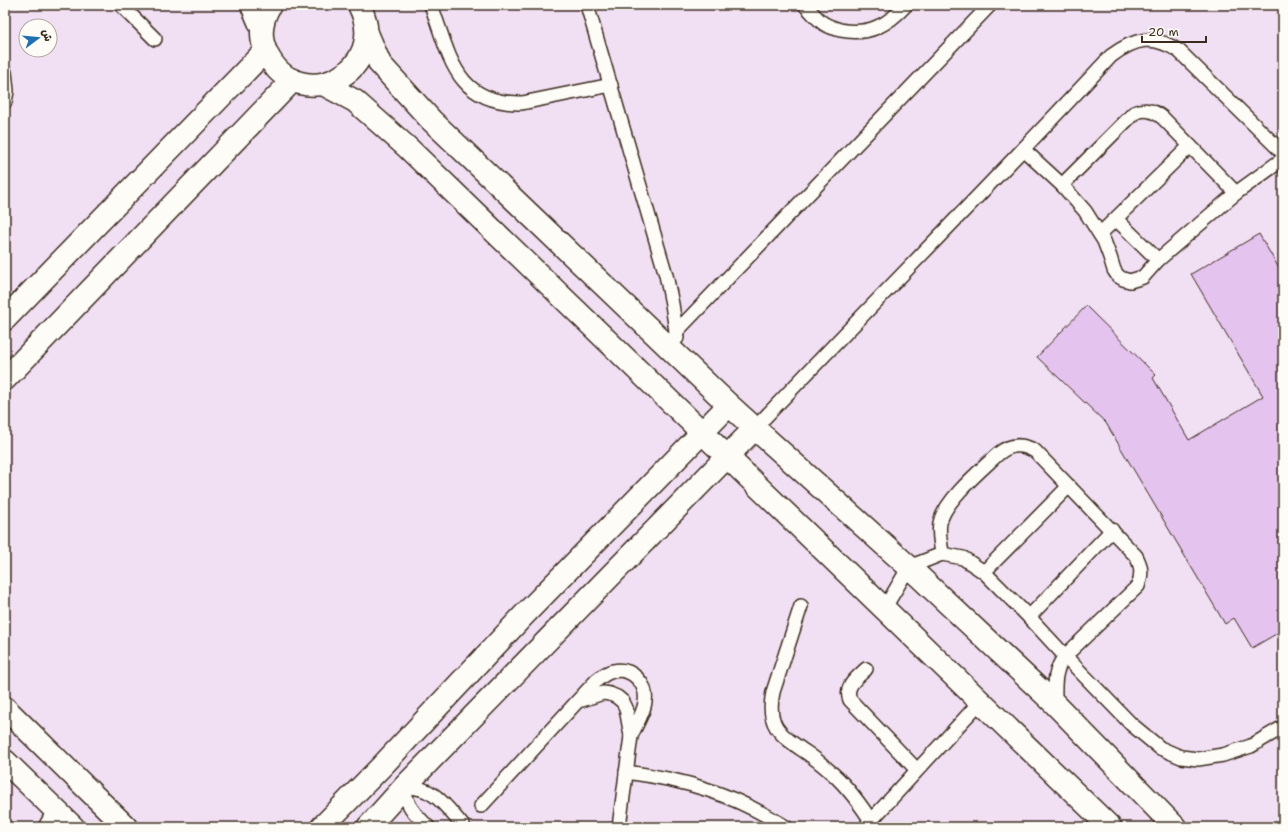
<svg xmlns="http://www.w3.org/2000/svg" width="1288" height="832" font-family="'Shantell Sans','Playpen Sans Arabic',sans-serif">
	<style>
		.built { fill: #f1dff3; fill-rule: evenodd }
		.building { fill: #e4c3ef; stroke: #3b2a1e }
		.lines { fill: none; stroke-linecap: round; stroke-linejoin: round }
		.lane-casing { stroke: #3b2a1e; stroke-width: 16 }
		.street-casing { stroke: #3b2a1e; stroke-width: 25 }
		.lane { stroke: #fdfcf7; stroke-width: 13 }
		.street { stroke: #fdfcf7; stroke-width: 22 }
	</style>
	<rect width="100%" height="100%" fill="#f6ebf5"/>
	<filter id="ink" filterUnits="userSpaceOnUse"><feTurbulence type="fractalNoise" baseFrequency=".025" numOctaves="2"/><feDisplacementMap in="SourceGraphic" scale="8" xChannelSelector="R" yChannelSelector="G"/><feConvolveMatrix kernelMatrix="1 2 1 2 8 2 1 2 1" color-interpolation-filters="sRGB"/></filter>
	<g filter="url(#ink)">
		<path class="built" d="M5 5H1283V827H5ZM26 26H50V50H26Z"/>
		<path class="building" d="M1259 234 1283 275V630L1252 648 1234 618 1225 624 1106 423 1037 357 1086 306 1156 375 1153 378 1189 440 1263 396 1191 274Z"/>
		<g class="lines">
			<g class="lane-casing">
				<g id="lane">
					<path d="M121 5 155 39"/>
					<path d="M247 5 259 33"/>
					<path d="M431 5C450 56 455 104 522 103L611 85"/>
					<path d="M587 5 666 275 672 304 677 338"/>
					<path d="M805 5C811 11 816 18 823 23 827 26 834 28 840 30 868 36 888 25 906 5"/>
					<path d="M5 72 7 91 5 102"/>
					<path d="M1024 150 1062 185 1085 211 1104 241 1110 257 1114 270 1118 276 1123 279 1130 281 1143 277 1158 260 1236 193 1283 159"/>
					<path d="M1062 185 1134 113C1145 108 1153 110 1163 118L1236 193"/>
					<path d="M1116 219 1158 260"/>
					<path d="M1100 234 1190 146"/>
					<path d="M676 332 990 5"/>
					<path d="M755 428C873 303 994 182 1111 56 1135 38 1153 34 1179 51L1283 153"/>
					<path d="M942 554C941 544 938 533 940 523 944 501 981 470 998 454 1010 444 1021 443 1035 451L1136 556C1142 567 1142 575 1138 586L1065 656C1053 671 1055 686 1055 704"/>
					<path d="M984 572 1069 486"/>
					<path d="M801 606 773 692C766 725 779 734 804 751 815 758 824 766 833 774 850 789 863 808 875 827"/>
					<path d="M884 609 909 567 942 554 963 558 984 572 1029 617 1065 656 1131 724 1160 748 1181 757 1198 759 1223 755 1251 746 1283 727"/>
					<path d="M1029 617 1112 530"/>
					<path d="M866 669C857 678 844 686 850 700L917 770"/>
					<path d="M582 700 603 693 610 694 617 697 623 702 626 708 631 736 619 827"/>
					<path d="M626 772C688 780 732 794 786 827"/>
					<path d="M481 806 597 680C602 676 607 672 613 671 632 667 648 684 645 702 644 713 635 726 631 736"/>
					<path d="M866 826 980 702"/>
					<path d="M45 827 55 809"/>
					<path d="M428 827C414 813 407 807 404 787 434 785 446 807 464 827"/>
				</g>
			</g>
			<g class="street-casing">
				<g id="street">
					<path d="M270 5C261 20 259 38 267 54 299 119 393 70 359 5"/>
					<path d="M367 33 380 64 431 120 729 405 909 567 1055 704 1175 827"/>
					<path d="M323 84 355 101 408 148 1110 827"/>
					<path d="M5 319 265 51"/>
					<path d="M5 379 293 80"/>
					<path d="M5 708 126 827"/>
					<path d="M5 761 73 827"/>
					<path d="M322 827 381 767 524 615 729 405"/>
					<path d="M368 827 404 787 755 428"/>
				</g>
			</g>
			<use href="#lane" class="lane"/>
			<use href="#street" class="street"/>
		</g>
	</g>
	<rect width="1288" height="832" fill="none" stroke="#fdfcf7" stroke-width="20"/>
	<rect x="10" y="10" width="1268" height="812" fill="none" stroke="#3b2a1e" stroke-width="1.5" filter="url(#ink)"/>
	<g transform="translate(38 38) rotate(74)"><circle r="19" fill="#fdfcf7" stroke="#afa8a0"/>
	<path d="M0-3L7 15L0 10L-7 15Z" fill="#1f6fb2"/>
	<text y="-6" font-size="11" font-weight="bold" text-anchor="middle" fill="#3b2a1e">ش</text>
	</g>
	<path d="M1142 36v6h64v-6" fill="none" stroke="#3b2a1e" stroke-width="2"/>
	<text x="1148" y="36" font-size="12" fill="#3b2a1e" stroke="#fdfcf7" stroke-width="3" paint-order="stroke">20 m</text>
</svg>
